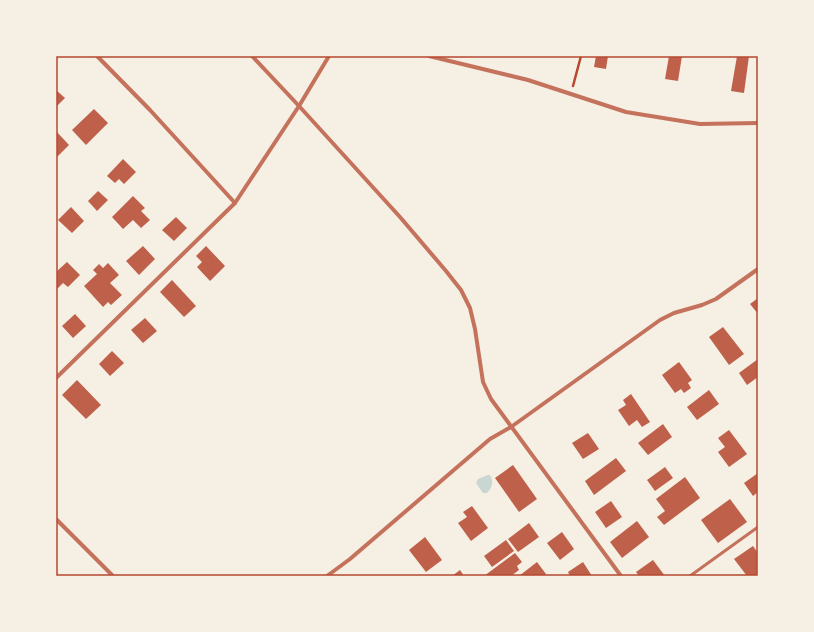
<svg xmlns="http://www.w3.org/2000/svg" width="814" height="632" font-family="Raleway,sans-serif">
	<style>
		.water { fill: #c9d6d2 }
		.building { fill: #bf614a }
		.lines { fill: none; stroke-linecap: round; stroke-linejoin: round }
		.path { stroke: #b5482f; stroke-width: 2.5 }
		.service { stroke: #c5725c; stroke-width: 3 }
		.minor { stroke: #c5725c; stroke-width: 4 }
		.neatline { fill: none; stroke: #b5482f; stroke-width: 1.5 }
	</style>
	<rect width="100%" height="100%" fill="#f6efe4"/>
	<path class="water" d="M488 475H490C494 482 492 488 487 493H483L476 483 478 479Z"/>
	<g class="building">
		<path d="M596 56H608L606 69 594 67Z"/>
		<path d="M669 56H682L678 81 665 79Z"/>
		<path d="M737 56H749L744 93 731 91Z"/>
		<path d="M56 90 65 98 56 107Z"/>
		<path d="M94 109 108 123 86 145 72 130Z"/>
		<path d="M56 131 69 145 56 158Z"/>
		<path d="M123 159 136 172 124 184 119 179 115 183 107 176Z"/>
		<path d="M98 191 108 200 97 211 88 201Z"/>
		<path d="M133 196 145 208 141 211 150 220 141 228 133 220 123 229 112 217Z"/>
		<path d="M71 207 84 221 72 233 58 220Z"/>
		<path d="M176 217 187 228 174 241 162 230Z"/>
		<path d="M143 246 155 259 139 275 126 261Z"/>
		<path d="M206 246 225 266 210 281 197 267 202 262 196 256Z"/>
		<path d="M67 262 80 275 68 287 63 283 56 290V272Z"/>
		<path d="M108 263 119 275 110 283 122 295 111 305 108 302 103 307 84 286 97 274 93 270 99 264 103 268Z"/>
		<path d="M172 280 196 306 184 317 160 292Z"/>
		<path d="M758 298V314L750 304Z"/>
		<path d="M75 314 86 326 73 338 62 326Z"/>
		<path d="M145 318 157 331 143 343 131 330Z"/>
		<path d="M723 327 744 354 729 365 709 337Z"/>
		<path d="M112 351 124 363 110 376 99 364Z"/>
		<path d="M758 359V377L747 385 739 373Z"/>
		<path d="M679 362 692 380 688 383 691 388 684 393 681 389 675 393 662 375Z"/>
		<path d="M77 380 101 405 86 419 62 395Z"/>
		<path d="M709 390 719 404 697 420 687 407Z"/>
		<path d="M631 394 650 422 642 427 637 420 629 426 618 410 626 405 623 400Z"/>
		<path d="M663 424 672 437 648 455 638 443Z"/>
		<path d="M729 430 747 454 729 467 718 452 725 447 718 438Z"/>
		<path d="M588 433 599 449 583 459 572 443Z"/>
		<path d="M616 458 626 471 594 495 585 481Z"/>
		<path d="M513 465 537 499 519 512 495 478Z"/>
		<path d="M665 467 673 478 655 491 647 480Z"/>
		<path d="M758 473V492L753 496 744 483Z"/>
		<path d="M685 477 700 498 664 525 657 517 665 511 656 499Z"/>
		<path d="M730 499 747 522 718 543 701 520Z"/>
		<path d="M611 501 622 517 606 528 595 512Z"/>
		<path d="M472 506 488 528 471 541 458 523 467 517 463 512Z"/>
		<path d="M637 521 649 537 622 558 610 542Z"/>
		<path d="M529 523 539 537 518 552 508 539Z"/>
		<path d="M562 532 574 549 560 560 547 543Z"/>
		<path d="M425 537 442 560 426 572 409 550Z"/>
		<path d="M506 540 514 551 492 567 484 556Z"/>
		<path d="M753 546 758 553V576H747L734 559Z"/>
		<path d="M515 553 522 562 517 566 519 570 511 576H484Z"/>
		<path d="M653 560 665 576H639L636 572Z"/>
		<path d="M537 562 546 574 544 576H519Z"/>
		<path d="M583 562 592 576H570L568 572Z"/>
		<path d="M460 570 464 576H452Z"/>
	</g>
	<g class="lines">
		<path class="path" d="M573 86 581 56"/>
		<path class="service" d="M690 576 758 527"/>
		<g class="minor">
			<path d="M97 56 150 110 235 203"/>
			<path d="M252 56 299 106 400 217 446 271 461 290 470 308 475 329 483 382 491 399 621 576"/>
			<path d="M429 56 528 80 626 112 700 124 758 123"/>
			<path d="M56 378 235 203 299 106 329 56"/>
			<path d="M56 519 113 576"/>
			<path d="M327 576 350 559 490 439 511 427 660 320 674 313 702 305 716 299 758 269"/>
		</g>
	</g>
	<rect width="814" height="632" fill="none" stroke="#f6efe4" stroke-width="114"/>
	<rect x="57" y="57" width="700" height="518" class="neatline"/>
</svg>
